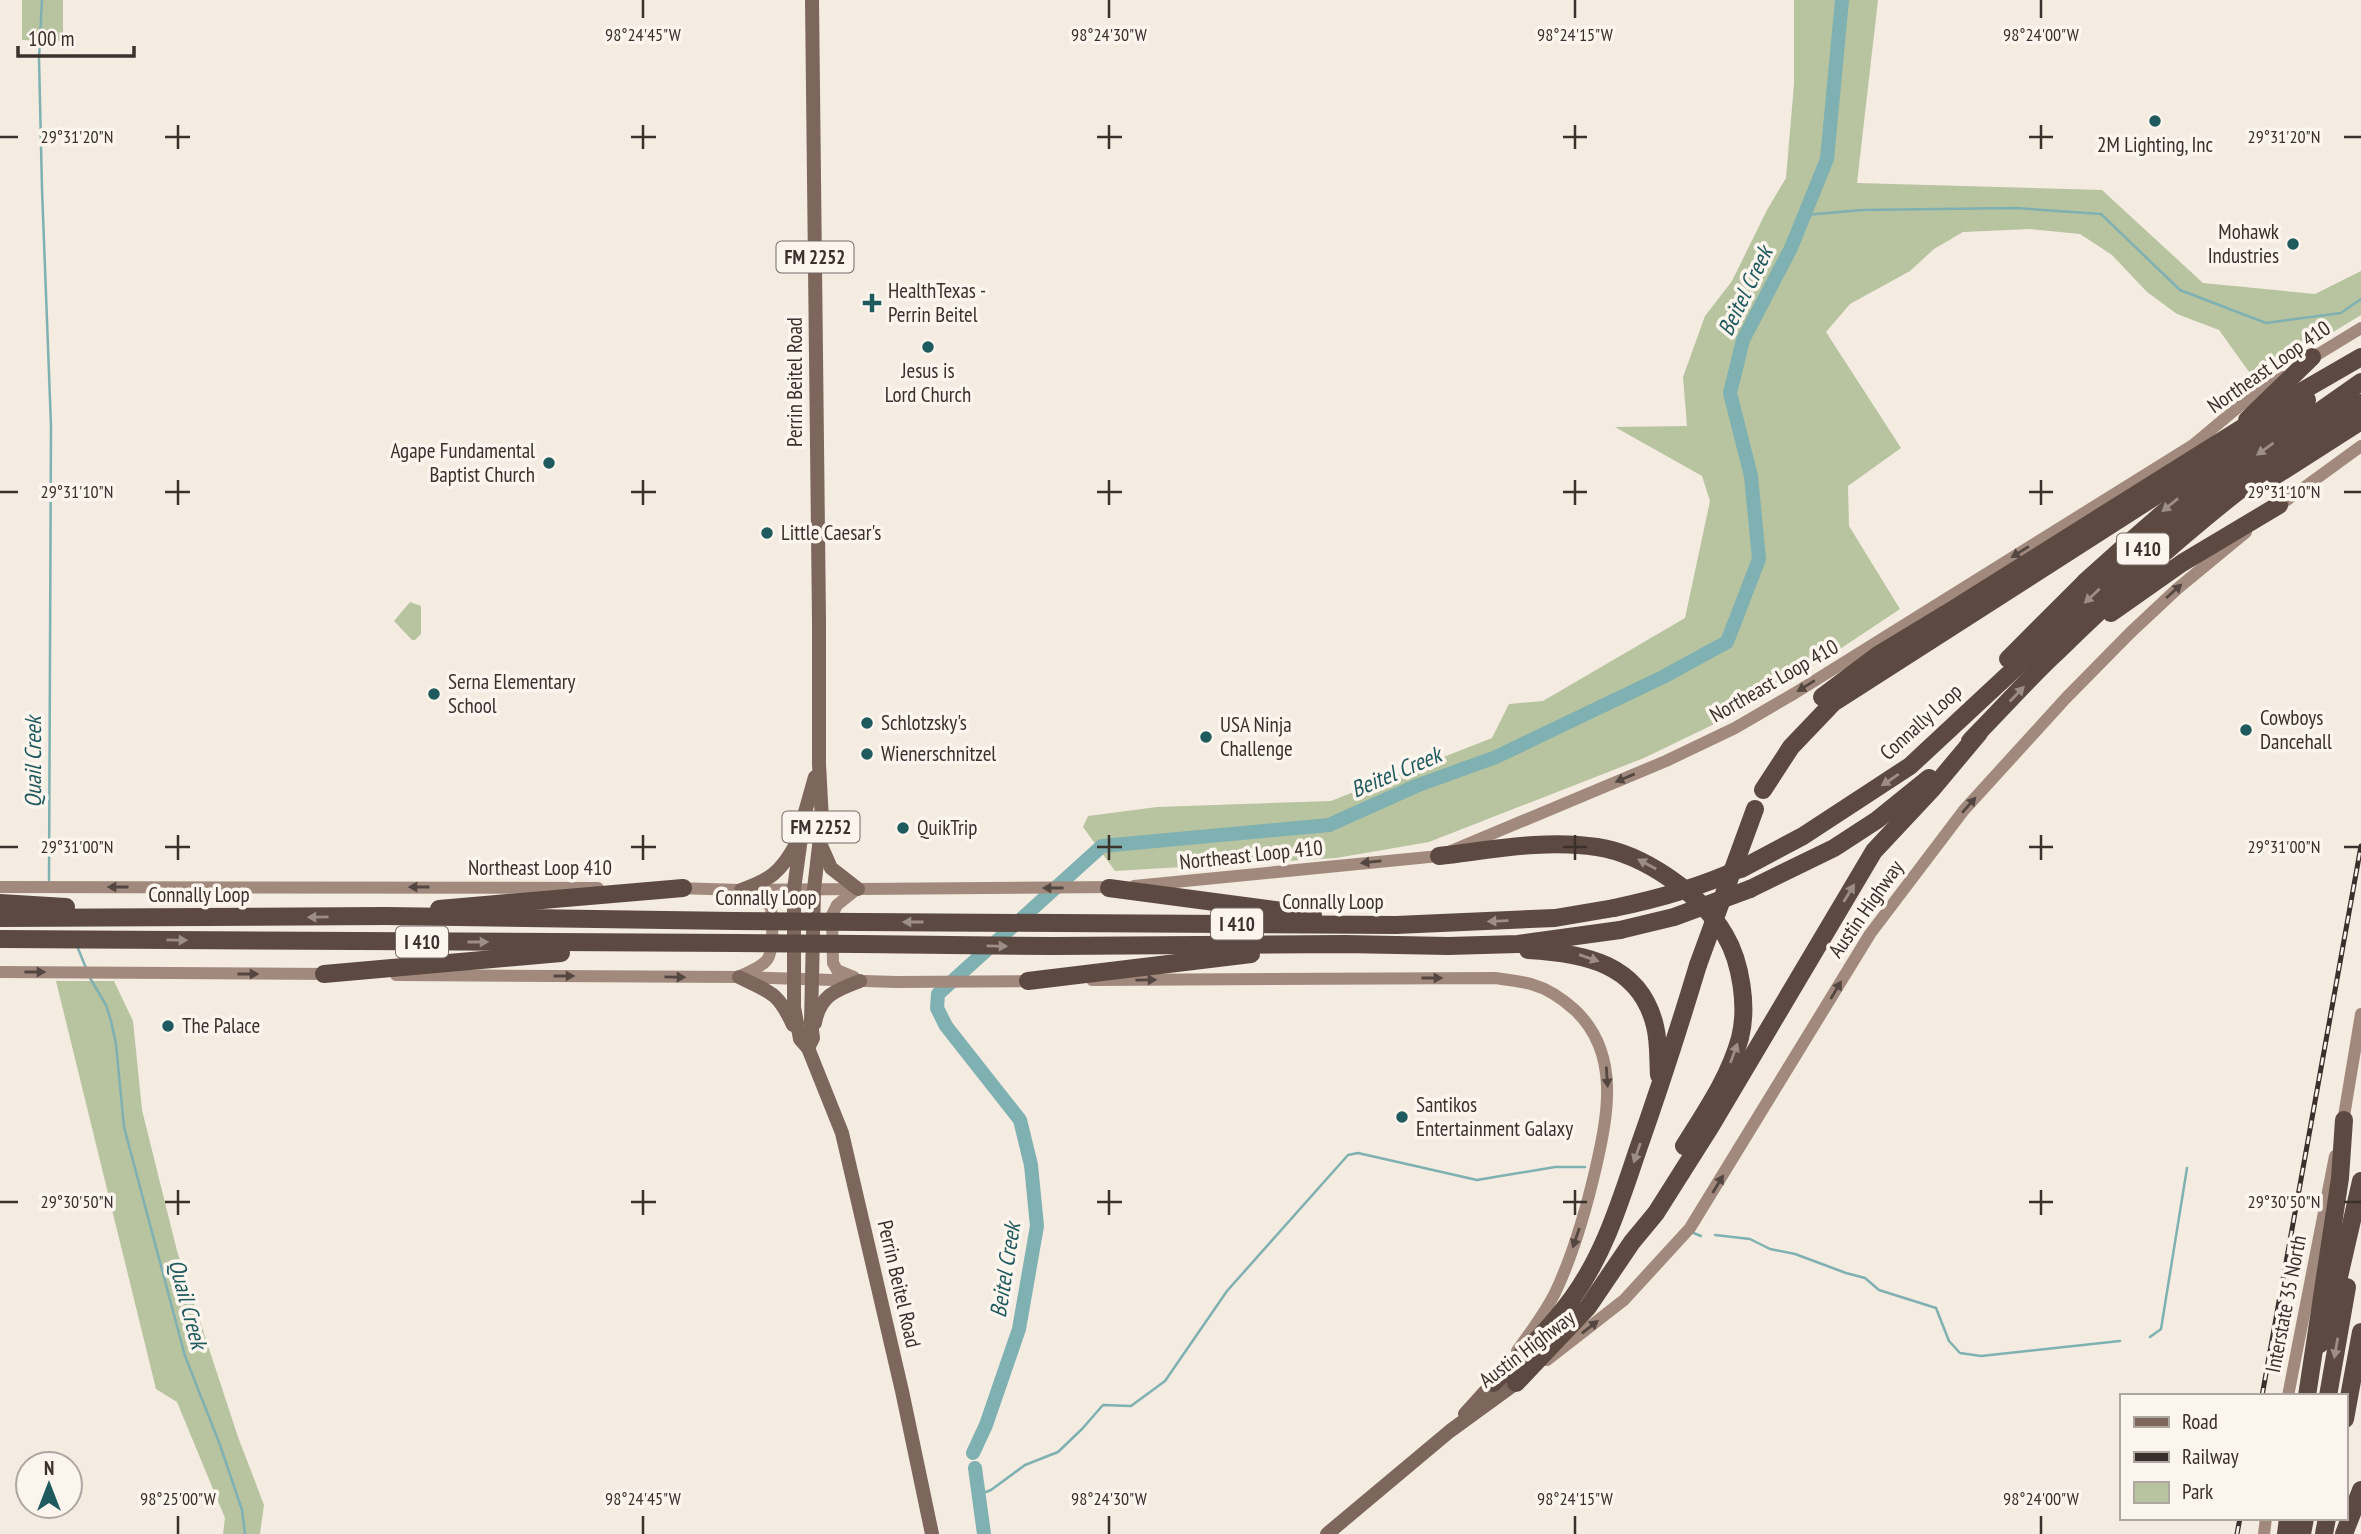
<svg xmlns="http://www.w3.org/2000/svg" width="2361" height="1534" font-family="'PT Sans Narrow',sans-serif">
	<style>
		.green { fill: #b8c4a0 }
		.lines { fill: none; stroke-linecap: round; stroke-linejoin: round }
		.stream { stroke: #7fb0b2; stroke-width: 2.5 }
		.river { stroke: #7fb0b2; stroke-width: 14 }
		.secondary { stroke: #a18a7d; stroke-width: 12 }
		.primary { stroke: #7d675c; stroke-width: 14 }
		.motorway { stroke: #5c4a42; stroke-width: 18 }
		.rail-casing { stroke: #3b302b; stroke-width: 5 }
		.rail { stroke: #fbf5ee; stroke-width: 2.5; stroke-dasharray: 8; stroke-linecap: butt }
		.motorway-bridge { stroke: #5c4a42; stroke-width: 18 }
		.oneway { fill: #9c8e87 }
		.oneway2 { fill: #544640 }
		.ticks { fill: none; stroke: #3b302b; stroke-width: 2.5 }
		.poi-dot { fill: #1f5a5e; stroke: #fbf5ee; stroke-width: 2.5 }
		.labels { text-anchor: middle; stroke-width: 7; stroke-linejoin: round; paint-order: stroke }
		.shield { fill: #fbf5ee; stroke: #756b66; stroke-width: 2 }
		.shield-label { font-size: 19px; font-weight: bold; fill: #3b302b }
		.poi-label { font-size: 21px; fill: #3b302b; stroke: #fbf5ee; text-anchor: start }
		.street-label { font-size: 21px; fill: #3b302b; stroke: #fbf5ee }
		.water-label { font-size: 23px; font-style: italic; fill: #1f5a5e; stroke: #fbf5ee }
		.ticks-label { font-size: 18px; text-anchor: middle; fill: #3b302b; stroke: #fbf5ee; stroke-width: 7; stroke-linejoin: round; paint-order: stroke }
	</style>
	<rect width="100%" height="100%" fill="#f4ebe1"/>
	<g class="green">
		<path d="M22 0H63V41L22 40Z"/>
		<path d="M1794 0H1878L1857 183 2102 190 2203 283 2315 294 2361 271V315L2330 334 2252 376 2219 330 2177 314 2147 292 2112 255 2080 234 2030 229 1963 232 1934 249 1910 271 1850 304 1826 332 1901 448 1848 486 1849 526 1900 609 1837 651 1731 716 1644 758 1429 842 1336 858 1115 871 1083 827 1088 816 1157 807 1331 801 1492 738 1509 704 1543 701 1685 618 1710 501 1702 476 1615 427 1687 426 1683 377 1705 316 1732 281 1767 210 1786 178 1794 84Z"/>
		<path d="M410 602 421 606V634L415 640H412L394 621Z"/>
		<path d="M56 981H114L133 1021 142 1110 177 1251 238 1437 264 1505 260 1534H223L225 1518 177 1402 156 1389Z"/>
	</g>
	<g class="lines">
		<g class="stream">
			<path d="M42 0 39 58 42 189 51 426 49 882"/>
			<path d="M1805 215 1862 210 2016 208 2101 214 2180 290 2266 323 2341 313 2361 299"/>
			<path d="M77 946 86 968"/>
			<path d="M90 978 106 1005 111 1021 116 1044 124 1127 185 1356 220 1445 242 1510 245 1534"/>
			<path d="M1691 1232 1701 1236"/>
			<path d="M1715 1235 1750 1239 1770 1249 1795 1254 1846 1273 1865 1278 1879 1290 1936 1308 1949 1341 1960 1353 1981 1356 2120 1341"/>
			<path d="M2150 1337 2161 1329 2187 1168"/>
			<path d="M978 1495 991 1490 1025 1465 1058 1452 1082 1429 1103 1405 1131 1406 1165 1381 1227 1291 1348 1155 1358 1153 1477 1180 1555 1167H1585"/>
		</g>
		<g class="river">
			<path d="M973 1453 986 1425 1019 1329 1037 1226 1031 1165 1020 1120 946 1026 937 1008 938 994 1102 846 1329 825 1416 786 1496 757 1663 677 1727 642 1759 559 1751 476 1730 393 1743 340 1791 248 1827 159 1842 0"/>
			<path d="M975 1468 984 1534"/>
		</g>
		<g class="secondary">
			<path d="M2307 361 2361 328"/>
			<path d="M2273 510 2361 446"/>
			<path d="M1134 886 1439 856 1666 761 1735 728 1795 693 2193 445 2242 404 2283 377"/>
			<path d="M0 887 598 888"/>
			<path d="M676 888 741 890 1116 887"/>
			<path d="M0 972 332 974"/>
			<path d="M396 975 739 977 896 982 1036 981"/>
			<path d="M742 975C750 971 760 968 766 961 775 952 772 919 771 906L745 892"/>
			<path d="M854 977 837 970 833 963 832 915 837 905 857 889"/>
			<path d="M1092 980 1495 978C1507 980 1520 981 1531 984 1549 989 1563 999 1576 1011 1620 1054 1608 1114 1596 1167 1586 1210 1574 1253 1555 1293 1545 1313 1530 1333 1517 1351"/>
			<path d="M2342 1128 2361 1014"/>
			<path d="M1547 1360 1624 1300 1690 1228 1870 934 1964 810 2066 698 2130 633 2177 589 2246 532"/>
			<path d="M2288 1396 2335 1156"/>
			<path d="M2264 1534 2266 1518"/>
		</g>
		<g class="primary">
			<path d="M815 777 804 816 794 889V1007L800 1039 808 1048 842 1133 902 1391 932 1534"/>
			<path d="M820 843 831 868 858 889"/>
			<path d="M741 890C770 880 781 872 796 844"/>
			<path d="M739 977C770 992 778 992 793 1025"/>
			<path d="M815 1023C820 995 836 990 860 981"/>
			<path d="M808 1048 813 1038 811 1023 814 889 822 820 819 764V621L812 0"/>
			<path d="M1465 1414 1493 1383"/>
			<path d="M1327 1534 1450 1431 1516 1383"/>
		</g>
		<g class="motorway">
			<path d="M2247 420 2312 357"/>
			<path d="M2275 476 2361 421"/>
			<path d="M2111 613 2182 563 2279 505"/>
			<path d="M2008 659 2085 582"/>
			<path d="M1822 697 1878 655 1944 615"/>
			<path d="M1970 741C1999 712 2026 681 2056 653 2150 561 2250 474 2361 403"/>
			<path d="M1763 790 1791 747 1833 703 2193 472 2234 448"/>
			<path d="M1439 856C1491 850 1545 839 1597 847 1644 854 1701 894 1725 935 1741 962 1748 1007 1740 1038 1729 1078 1705 1112 1684 1146"/>
			<path d="M1741 869 1803 836 1910 766 2154 539 2257 455 2361 382"/>
			<path d="M1109 888 1313 915"/>
			<path d="M1750 889 1834 848 1877 820 1929 778"/>
			<path d="M0 903 66 907"/>
			<path d="M439 909 683 888"/>
			<path d="M0 918 386 916 735 921"/>
			<path d="M861 922 1396 925 1555 918 1614 908"/>
			<path d="M0 939 736 943"/>
			<path d="M859 944 1052 946 1345 944 1448 946 1518 944 1620 930"/>
			<path d="M1528 950C1583 953 1640 963 1655 1026 1659 1042 1658 1059 1659 1075"/>
			<path d="M324 974 561 953"/>
			<path d="M1028 981 1251 954"/>
			<path d="M2330 1244 2340 1178 2344 1120"/>
			<path d="M2320 1344 2333 1303 2361 1181"/>
			<path d="M1493 1383C1521 1356 1550 1329 1573 1297 1604 1254 1620 1202 1637 1152 1659 1090 1679 1028 1698 965"/>
			<path d="M1516 1383 1588 1307 1632 1242 1656 1213 1711 1126 1874 851 1933 788 1979 733"/>
			<path d="M2328 1396 2347 1287"/>
			<path d="M2345 1419 2361 1332"/>
			<path d="M2286 1534 2288 1518"/>
			<path d="M2302 1534 2305 1518"/>
			<path d="M2324 1534 2327 1518"/>
			<path d="M2344 1534 2361 1490"/>
		</g>
		<g class="rail-casing">
			<g id="rail">
				<path d="M2262 1396 2361 846"/>
				<path d="M2237 1534 2240 1518"/>
			</g>
		</g>
		<use href="#rail" class="rail"/>
		<g class="motorway-bridge">
			<path d="M2085 582C2157 516 2229 456 2307 400"/>
			<path d="M1944 615 2285 401 2361 357"/>
			<path d="M1614 908C1657 899 1698 888 1737 870"/>
			<path d="M735 921 861 922"/>
			<path d="M1620 930 1674 917 1750 889"/>
			<path d="M736 943 859 944"/>
			<path d="M1698 965 1755 809"/>
			<path d="M2307 1396 2330 1244"/>
		</g>
	</g>
	<defs><path id="oneway-solid" d="M-6-.8H1V-3.2L6.5 0L1 3.2V.8H-6Z" transform="scale(1.75)"/></defs>
	<g class="oneway">
		<use href="#oneway-solid" transform="translate(2265 449) rotate(144)"/>
		<use href="#oneway-solid" transform="translate(2170 505) rotate(141)"/>
		<use href="#oneway-solid" transform="translate(2092 596) rotate(137)"/>
		<use href="#oneway-solid" transform="translate(2017 694) rotate(-46)"/>
		<use href="#oneway-solid" transform="translate(1890 780) rotate(146)"/>
		<use href="#oneway-solid" transform="translate(1647 864) rotate(-152)"/>
		<use href="#oneway-solid" transform="translate(1849 893) rotate(-59)"/>
		<use href="#oneway-solid" transform="translate(318 917) rotate(179)"/>
		<use href="#oneway-solid" transform="translate(1498 921) rotate(178)"/>
		<use href="#oneway-solid" transform="translate(913 922) rotate(-180)"/>
		<use href="#oneway-solid" transform="translate(177 940) rotate(1)"/>
		<use href="#oneway-solid" transform="translate(478 942)"/>
		<use href="#oneway-solid" transform="translate(997 946) rotate(1)"/>
		<use href="#oneway-solid" transform="translate(1589 958) rotate(19)"/>
		<use href="#oneway-solid" transform="translate(1734 1053) rotate(-70)"/>
		<use href="#oneway-solid" transform="translate(1637 1153) rotate(109)"/>
		<use href="#oneway-solid" transform="translate(2336 1348) rotate(100)"/>
	</g>
	<g class="oneway2">
		<use href="#oneway-solid" transform="translate(2020 552) rotate(148)"/>
		<use href="#oneway-solid" transform="translate(2174 591) rotate(-42)"/>
		<use href="#oneway-solid" transform="translate(1806 686) rotate(148)"/>
		<use href="#oneway-solid" transform="translate(1625 778) rotate(157)"/>
		<use href="#oneway-solid" transform="translate(1969 805) rotate(-49)"/>
		<use href="#oneway-solid" transform="translate(1371 862) rotate(174)"/>
		<use href="#oneway-solid" transform="translate(118 887) rotate(180)"/>
		<use href="#oneway-solid" transform="translate(419 887) rotate(-180)"/>
		<use href="#oneway-solid" transform="translate(1053 888) rotate(180)"/>
		<use href="#oneway-solid" transform="translate(35 972)"/>
		<use href="#oneway-solid" transform="translate(248 974)"/>
		<use href="#oneway-solid" transform="translate(564 976)"/>
		<use href="#oneway-solid" transform="translate(675 977) rotate(1)"/>
		<use href="#oneway-solid" transform="translate(1432 978)"/>
		<use href="#oneway-solid" transform="translate(1146 980) rotate(-1)"/>
		<use href="#oneway-solid" transform="translate(1836 990) rotate(-59)"/>
		<use href="#oneway-solid" transform="translate(1607 1077) rotate(86)"/>
		<use href="#oneway-solid" transform="translate(1718 1184) rotate(-59)"/>
		<use href="#oneway-solid" transform="translate(1576 1238) rotate(109)"/>
		<use href="#oneway-solid" transform="translate(1590 1327) rotate(-38)"/>
	</g>
	<path class="ticks" d="M643 0V18M1109 0V18M1575 0V18M2041 0V18M178 125V149M643 125V149M1109 125V149M1575 125V149M2041 125V149M0 137H18M165 137H190M631 137H656M1097 137H1122M1563 137H1587M2029 137H2053M2344 137H2361M178 480V505M643 480V505M1109 480V505M1575 480V505M2041 480V505M0 492H18M165 492H190M631 492H656M1097 492H1122M1563 492H1587M2029 492H2053M2344 492H2361M178 835V860M643 835V860M1109 835V860M1575 835V860M2041 835V860M0 847H18M165 847H190M631 847H656M1097 847H1122M1563 847H1587M2029 847H2053M2344 847H2361M178 1190V1215M643 1190V1215M1109 1190V1215M1575 1190V1215M2041 1190V1215M0 1202H18M165 1202H190M631 1202H656M1097 1202H1122M1563 1202H1587M2029 1202H2053M2344 1202H2361M178 1516V1534M643 1516V1534M1109 1516V1534M1575 1516V1534M2041 1516V1534"/>
	<g class="poi-dot">
		<circle cx="2155" cy="121" r="7"/>
		<circle cx="2293" cy="244" r="7"/>
		<path d="M868.5 292.5h7v7h7v7h-7v7h-7v-7h-7v-7h7z"/>
		<circle cx="928" cy="347" r="7"/>
		<circle cx="549" cy="463" r="7"/>
		<circle cx="767" cy="533" r="7"/>
		<circle cx="434" cy="694" r="7"/>
		<circle cx="867" cy="723" r="7"/>
		<circle cx="2246" cy="730" r="7"/>
		<circle cx="1206" cy="737" r="7"/>
		<circle cx="867" cy="754" r="7"/>
		<circle cx="903" cy="828" r="7"/>
		<circle cx="168" cy="1026" r="7"/>
		<circle cx="1402" cy="1117" r="7"/>
	</g>
	<g class="labels">
		<g class="shield">
			<rect x="776.5" y="241.5" width="77" height="31" rx="5"/>
			<rect x="2117" y="533.5" width="52" height="31" rx="5"/>
			<rect x="782.5" y="811.5" width="77" height="31" rx="5"/>
			<rect x="1211" y="908.5" width="52" height="31" rx="5"/>
			<rect x="396" y="926.5" width="52" height="31" rx="5"/>
		</g>
		<g class="shield-label">
			<text x="815" y="264">FM 2252</text>
			<text x="2143" y="556">I 410</text>
			<text x="821" y="834">FM 2252</text>
			<text x="1237" y="931">I 410</text>
			<text x="422" y="949">I 410</text>
		</g>
		<g class="poi-label">
			<text x="2155" y="152" text-anchor="middle">2M Lighting, Inc</text>
			<text x="2279" y="239" text-anchor="end">Mohawk<tspan x="2279" dy="24">Industries</tspan></text>
			<text x="888" y="298">HealthTexas -<tspan x="888" dy="24">Perrin Beitel</tspan></text>
			<text x="928" y="378" text-anchor="middle">Jesus is<tspan x="928" dy="24">Lord Church</tspan></text>
			<text x="535" y="458" text-anchor="end">Agape Fundamental<tspan x="535" dy="24">Baptist Church</tspan></text>
			<text x="781" y="540">Little Caesar's</text>
			<text x="448" y="689">Serna Elementary<tspan x="448" dy="24">School</tspan></text>
			<text x="2260" y="725">Cowboys<tspan x="2260" dy="24">Dancehall</tspan></text>
			<text x="881" y="730">Schlotzsky's</text>
			<text x="1220" y="732">USA Ninja<tspan x="1220" dy="24">Challenge</tspan></text>
			<text x="881" y="761">Wienerschnitzel</text>
			<text x="917" y="835">QuikTrip</text>
			<text x="182" y="1033">The Palace</text>
			<text x="1416" y="1112">Santikos<tspan x="1416" dy="24">Entertainment Galaxy</tspan></text>
		</g>
		<g class="street-label">
			<text transform="translate(2269 367) rotate(-35)" y="7">Northeast Loop 410</text>
			<text transform="translate(795 382) rotate(-90)" y="7">Perrin Beitel Road</text>
			<text transform="translate(1774 681) rotate(-30)" y="7">Northeast Loop 410</text>
			<text transform="translate(1921 722) rotate(-42)" y="7">Connally Loop</text>
			<text transform="translate(1251 855) rotate(-6)" y="7">Northeast Loop 410</text>
			<text x="540" y="875">Northeast Loop 410</text>
			<text x="199" y="902">Connally Loop</text>
			<text x="766" y="905">Connally Loop</text>
			<text x="1333" y="909">Connally Loop</text>
			<text transform="translate(1866 909) rotate(-55)" y="7">Austin Highway</text>
			<text transform="translate(899 1284) rotate(77)" y="7">Perrin Beitel Road</text>
			<text transform="translate(2286 1304) rotate(-79)" y="7">Interstate 35 North</text>
			<text transform="translate(1527 1349) rotate(-37)" y="7">Austin Highway</text>
		</g>
		<g class="water-label">
			<text transform="translate(1745 291) rotate(-64)" y="8">Beitel Creek</text>
			<text transform="translate(33 762) rotate(-90)" y="8">Quail Creek</text>
			<text transform="translate(1396 772) rotate(-23)" y="8">Beitel Creek</text>
			<text transform="translate(1005 1270) rotate(-81)" y="8">Beitel Creek</text>
			<text transform="translate(188 1304) rotate(75)" y="8">Quail Creek</text>
		</g>
	</g>
	<g class="ticks-label">
		<text x="643" y="41">98°24'45"W</text>
		<text x="1109" y="41">98°24'30"W</text>
		<text x="1575" y="41">98°24'15"W</text>
		<text x="2041" y="41">98°24'00"W</text>
		<text x="77" y="143">29°31'20"N</text>
		<text x="2284" y="143">29°31'20"N</text>
		<text x="77" y="498">29°31'10"N</text>
		<text x="2284" y="498">29°31'10"N</text>
		<text x="77" y="853">29°31'00"N</text>
		<text x="2284" y="853">29°31'00"N</text>
		<text x="77" y="1208">29°30'50"N</text>
		<text x="2284" y="1208">29°30'50"N</text>
		<text x="178" y="1505">98°25'00"W</text>
		<text x="643" y="1505">98°24'45"W</text>
		<text x="1109" y="1505">98°24'30"W</text>
		<text x="1575" y="1505">98°24'15"W</text>
		<text x="2041" y="1505">98°24'00"W</text>
	</g>
	<rect x="2120" y="1394" width="228" height="126" fill="#fbf5ee" stroke="#aea6a0" stroke-width="2"/>
	<rect x="2134" y="1417" width="35" height="10" fill="#7d675c" stroke="#aea6a0" stroke-width="2"/>
	<text x="2182" y="1429" font-size="21" fill="#3b302b">Road</text>
	<rect x="2134" y="1452" width="35" height="10" fill="#3b302b" stroke="#aea6a0" stroke-width="2"/>
	<text x="2182" y="1464" font-size="21" fill="#3b302b">Railway</text>
	<rect x="2134" y="1482" width="35" height="21" fill="#b8c4a0" stroke="#aea6a0" stroke-width="2"/>
	<text x="2182" y="1499" font-size="21" fill="#3b302b">Park</text>
	<g transform="translate(49 1485)"><circle r="33" fill="#fbf5ee" stroke="#aea6a0" stroke-width="2"/>
	<path d="M0-5L12 26L0 18L-12 26Z" fill="#1f5a5e"/>
	<text y="-10" font-size="19" font-weight="bold" text-anchor="middle" fill="#3b302b">N</text>
	</g>
	<path d="M18 46v10h116v-10" fill="none" stroke="#3b302b" stroke-width="3.5"/>
	<text x="28" y="46" font-size="21" fill="#3b302b" stroke="#fbf5ee" stroke-width="5" paint-order="stroke">100 m</text>
</svg>
